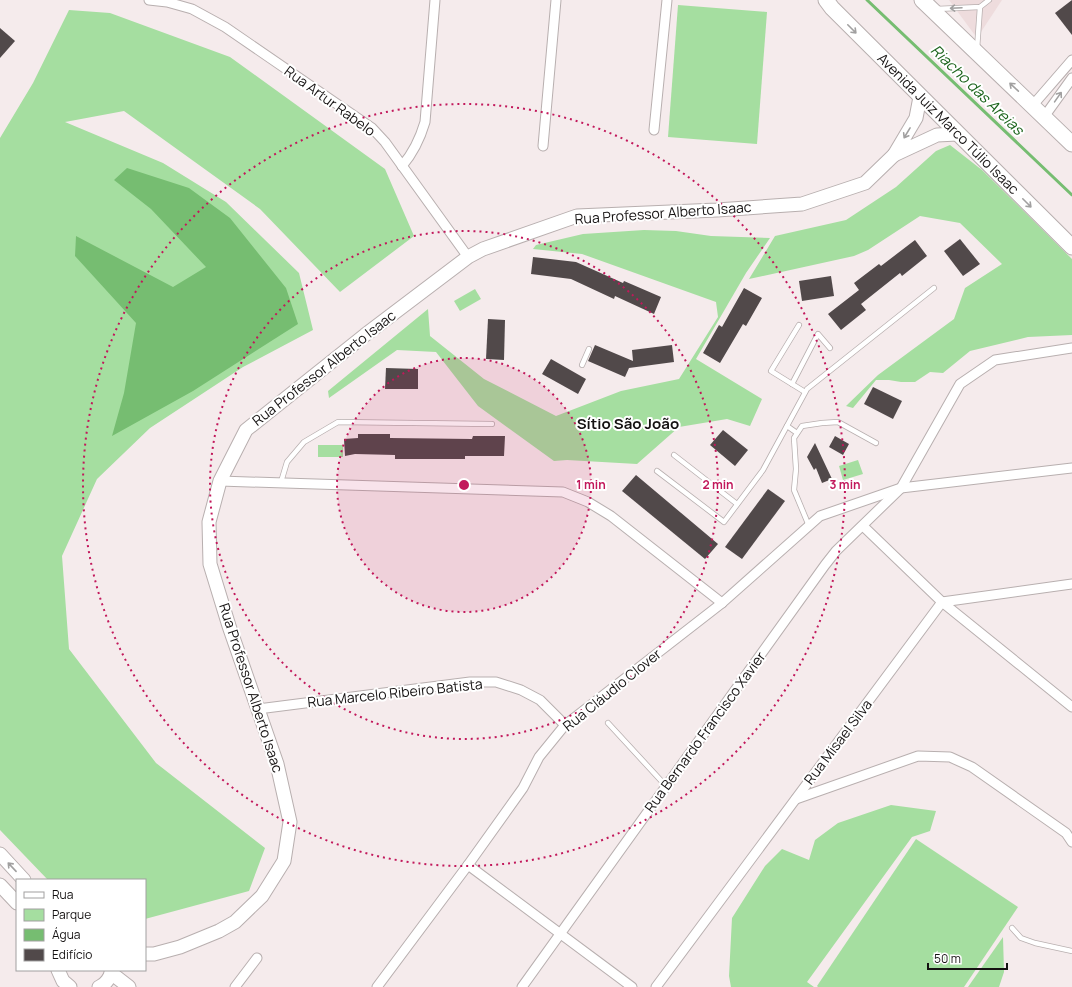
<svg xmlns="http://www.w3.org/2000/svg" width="1072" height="987" font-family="Manrope,sans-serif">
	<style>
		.built { fill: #eedcdd }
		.green { fill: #a5dea0 }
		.water { fill: #76bd71 }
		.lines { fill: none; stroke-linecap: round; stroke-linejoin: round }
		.stream { stroke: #76bd71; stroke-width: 3 }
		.building { fill: #51494a }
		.service-casing { stroke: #b8afaf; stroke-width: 6 }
		.minor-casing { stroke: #b8afaf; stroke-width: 11 }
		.secondary-casing { stroke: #b8afaf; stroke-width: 15 }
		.primary-casing { stroke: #b8afaf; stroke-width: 17 }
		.service { stroke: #fff; stroke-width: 4.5 }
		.minor { stroke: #fff; stroke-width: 9 }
		.secondary { stroke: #fff; stroke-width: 13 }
		.primary { stroke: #fff; stroke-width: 15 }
		.oneway { stroke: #a1a0a0 }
		.ring { fill: none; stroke: #c2185b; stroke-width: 2; stroke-dasharray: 2 4 }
		.labels { text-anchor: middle; stroke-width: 4; stroke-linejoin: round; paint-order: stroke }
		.street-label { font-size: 14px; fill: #151212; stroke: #fff }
		.water-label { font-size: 15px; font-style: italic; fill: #1c641c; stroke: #fff }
		.neighbourhood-label { font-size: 15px; font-weight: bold; fill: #151212; stroke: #fff }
		.centre { fill: #c2185b; stroke: #fff; stroke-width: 2 }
		.ring-label { font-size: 12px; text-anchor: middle; font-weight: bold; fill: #c2185b; stroke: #fff; stroke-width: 4; stroke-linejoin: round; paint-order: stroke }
	</style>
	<rect width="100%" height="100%" fill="#f5ebec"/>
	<path class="built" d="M949 0H1002L977 38Z"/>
	<g class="green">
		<path d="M678 5 767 12 757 144 668 137Z"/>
		<path d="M69 10 110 13 230 57 385 169 414 236 340 292 260 209 124 111 65 122 163 163 226 202 299 273 313 330 243 367 150 428 97 479 62 556 69 649 156 763 265 848 249 891 145 919V880H48L0 830V138L33 83Z"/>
		<path d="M950 145 982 170 1072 259V335L1028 337 970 351 943 373 930 372 915 382H901L889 380H876L853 408 846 406 878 375 954 319 965 288 1002 264 960 223 920 216 868 250 854 256 749 279 775 236 846 220 896 187 936 151Z"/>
		<path d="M644 230 676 231 711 236 770 238 746 273 696 359 762 399 750 426 727 419 679 427 637 464 567 460 554 461 478 406 436 352 397 350 329 398 328 391 428 309 430 336 484 379 556 416 621 391 679 379 718 317 716 302 582 254 533 249 536 245 583 234Z"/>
		<path d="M475 289 481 299 460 311 454 301Z"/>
		<rect x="318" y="445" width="25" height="12"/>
		<path d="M858 460 863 474 843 480 839 466Z"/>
		<path d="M891 805 936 811 930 831 912 837 807 982 814 987H731L729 976 732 918 765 866 782 849 809 860 815 840 838 823Z"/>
		<path d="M916 839 1018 907 964 987H818L817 986Z"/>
		<path d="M1003 937 1004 972 999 987H968Z"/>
	</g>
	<path class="water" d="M127 168 189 188 230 218 286 288 298 324 193 391 112 436 124 393 136 323 75 256 76 236 173 287 206 267 151 209 114 180Z"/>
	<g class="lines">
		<path class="stream" d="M867 0 1072 195"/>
	</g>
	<g class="building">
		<path d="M1072 0V35L1055 13Z"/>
		<path d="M0 28 15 41 0 58Z"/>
		<path d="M960 239 980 264 963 276 944 251Z"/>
		<path d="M915 240 927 256 902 276 900 273 861 304 866 310 841 330 828 314 859 290 854 283 879 264 881 266Z"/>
		<path d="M533 257 576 262 623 283 624 281 661 297 654 314 615 296 614 299 571 279 531 274Z"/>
		<path d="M831 276 834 296 802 301 799 281Z"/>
		<path d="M744 288 762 298 746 326 743 324 720 363 703 353 719 325 722 327Z"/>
		<path d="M488 319 505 320 504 360 486 359Z"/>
		<path d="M595 345 633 361 632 350 672 345 674 362 629 368 625 377 588 361Z"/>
		<path d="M551 359 586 379 578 394 542 374Z"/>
		<path d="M386 368 418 369V389H385Z"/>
		<path d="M873 387 902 401 893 419 864 404Z"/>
		<path d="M723 430 748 450 735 466 710 445Z"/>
		<path d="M358 434H390V438L472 439 473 436H505L504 456H465V459H395V455L355 454 345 456 344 439 358 438Z"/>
		<path d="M835 436 849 444 843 455 829 447Z"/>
		<path d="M815 443 832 479 822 483 816 468 814 470 807 457Z"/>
		<path d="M636 475 718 544 705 559 622 491Z"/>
		<path d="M768 489 785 501 742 559 725 547Z"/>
	</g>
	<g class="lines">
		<g class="service-casing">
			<g id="service">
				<path d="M936 9 980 7 989 0"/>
				<path d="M977 49 980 7"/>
				<path d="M799 325 771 371 805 392"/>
				<path d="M582 365 589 349"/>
				<path d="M792 384 818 334 830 348"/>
				<path d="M787 426 797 433"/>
				<path d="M674 455 737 504"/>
				<path d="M657 471 724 522 763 470 807 389 934 288"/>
				<path d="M281 482 287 462 304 442 338 422 492 424"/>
				<path d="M809 526 794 490 796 469 794 438 802 426 822 423 838 422 876 443"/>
				<path d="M608 723 666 786"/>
				<path d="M1012 928 1021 938 1035 943 1072 951"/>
			</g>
		</g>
		<g class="minor-casing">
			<g id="minor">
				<path d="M149 0 167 2 192 9 225 27 372 128 385 142 468 257"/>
				<path d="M1033 105 1072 60"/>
				<path d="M1044 117 1072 78"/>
				<path d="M654 130 667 0"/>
				<path d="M543 146 556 0"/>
				<path d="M402 166C414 152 420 139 425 122L435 0"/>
				<path d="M220 481 563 492 588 502 611 516 722 603"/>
				<path d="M863 526 942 602 1072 707"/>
				<path d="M258 709 470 682H496L521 690 540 700 565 725"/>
				<path d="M796 799 918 756 950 757 972 767 1066 833 1072 842"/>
				<path d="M468 865 632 987"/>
				<path d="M235 987 257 958"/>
				<path d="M377 987 468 865 523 788 539 757 565 725 722 603 820 516 901 488 1072 468"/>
				<path d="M522 987 825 565 836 551 901 488 960 384 995 360 1072 348"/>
				<path d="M656 987 942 602 1072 584"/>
			</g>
		</g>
		<g class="secondary-casing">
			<g id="secondary">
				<path d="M920 97 916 118 894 155 937 135 957 134"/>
				<path d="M0 854 24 880"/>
				<path d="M0 885 17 903"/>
				<path d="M145 954H154L180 947 219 931 235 922 262 896 284 861 290 822 277 764 229 626 210 564 209 522 220 481 246 430 365 335 468 257 483 249 577 216 717 210 802 204 865 183 894 155"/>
				<path d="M58 970 63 981 70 987"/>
				<path d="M111 973 129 987"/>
				<path d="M99 987C105 985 111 977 112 970"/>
			</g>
		</g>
		<g class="primary-casing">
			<g id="primary">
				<path id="s1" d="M826 0 832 8 1072 247"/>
				<path d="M922 0 1072 144"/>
			</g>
		</g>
		<use href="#service" class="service"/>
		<use href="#minor" class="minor"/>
		<use href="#secondary" class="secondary"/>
		<use href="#primary" class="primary"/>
	</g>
	<defs><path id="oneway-shaft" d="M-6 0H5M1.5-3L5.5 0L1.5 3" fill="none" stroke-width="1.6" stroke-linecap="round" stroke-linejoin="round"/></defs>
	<g class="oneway">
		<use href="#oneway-shaft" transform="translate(956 8) rotate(177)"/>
		<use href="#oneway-shaft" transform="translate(852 29) rotate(45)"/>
		<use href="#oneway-shaft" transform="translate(1014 87) rotate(-137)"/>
		<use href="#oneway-shaft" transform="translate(1058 97) rotate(-55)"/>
		<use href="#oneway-shaft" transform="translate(907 133) rotate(121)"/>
		<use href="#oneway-shaft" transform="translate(1027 203) rotate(45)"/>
		<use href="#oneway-shaft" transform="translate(12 867) rotate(-133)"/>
	</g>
	<circle cx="464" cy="485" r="127" fill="#c2185b" fill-opacity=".12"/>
	<g class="ring">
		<circle cx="464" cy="485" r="127"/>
		<circle cx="464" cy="485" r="254"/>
		<circle cx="464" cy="485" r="381"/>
	</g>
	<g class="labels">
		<g class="street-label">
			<text transform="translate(330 101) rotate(36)" y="5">Rua Artur Rabelo</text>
			<text dy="5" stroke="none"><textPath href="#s1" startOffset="174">Avenida Juiz Marco Túlio Isaac</textPath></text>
			<text transform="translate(663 213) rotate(-4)" y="5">Rua Professor Alberto Isaac</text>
			<text transform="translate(324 368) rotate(-38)" y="5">Rua Professor Alberto Isaac</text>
			<text transform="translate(251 688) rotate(72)" y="5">Rua Professor Alberto Isaac</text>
			<text transform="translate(612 690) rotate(-39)" y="5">Rua Cláudio Clover</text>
			<text transform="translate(395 693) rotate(-6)" y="5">Rua Marcelo Ribeiro Batista</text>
			<text transform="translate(705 732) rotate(-54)" y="5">Rua Bernardo Francisco Xavier</text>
			<text transform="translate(838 742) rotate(-53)" y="5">Rua Misael Silva</text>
		</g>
		<g class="water-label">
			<text transform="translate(977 90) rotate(44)" y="5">Riacho das Areias</text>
		</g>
		<g class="neighbourhood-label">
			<text x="628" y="429">Sítio São João</text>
		</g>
	</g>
	<circle cx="464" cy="485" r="6" class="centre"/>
	<g class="ring-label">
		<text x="591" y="489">1 min</text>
		<text x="718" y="489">2 min</text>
		<text x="845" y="489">3 min</text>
	</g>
	<rect x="16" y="879" width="130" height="92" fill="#ffffff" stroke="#a1a0a0"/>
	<rect x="24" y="892" width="20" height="6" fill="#ffffff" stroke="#a1a0a0"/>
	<text x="52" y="899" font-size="12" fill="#151212">Rua</text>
	<rect x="24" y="909" width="20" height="12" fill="#a5dea0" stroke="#a1a0a0"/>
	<text x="52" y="919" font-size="12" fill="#151212">Parque</text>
	<rect x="24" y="929" width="20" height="12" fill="#76bd71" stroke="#a1a0a0"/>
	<text x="52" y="939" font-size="12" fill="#151212">Água</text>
	<rect x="24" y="949" width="20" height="12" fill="#51494a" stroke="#a1a0a0"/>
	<text x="52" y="959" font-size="12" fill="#151212">Edifício</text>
	<path d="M928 963v6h79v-6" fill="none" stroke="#151212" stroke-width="2"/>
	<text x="934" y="963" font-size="12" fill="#151212" stroke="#ffffff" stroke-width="3" paint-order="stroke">50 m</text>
</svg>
